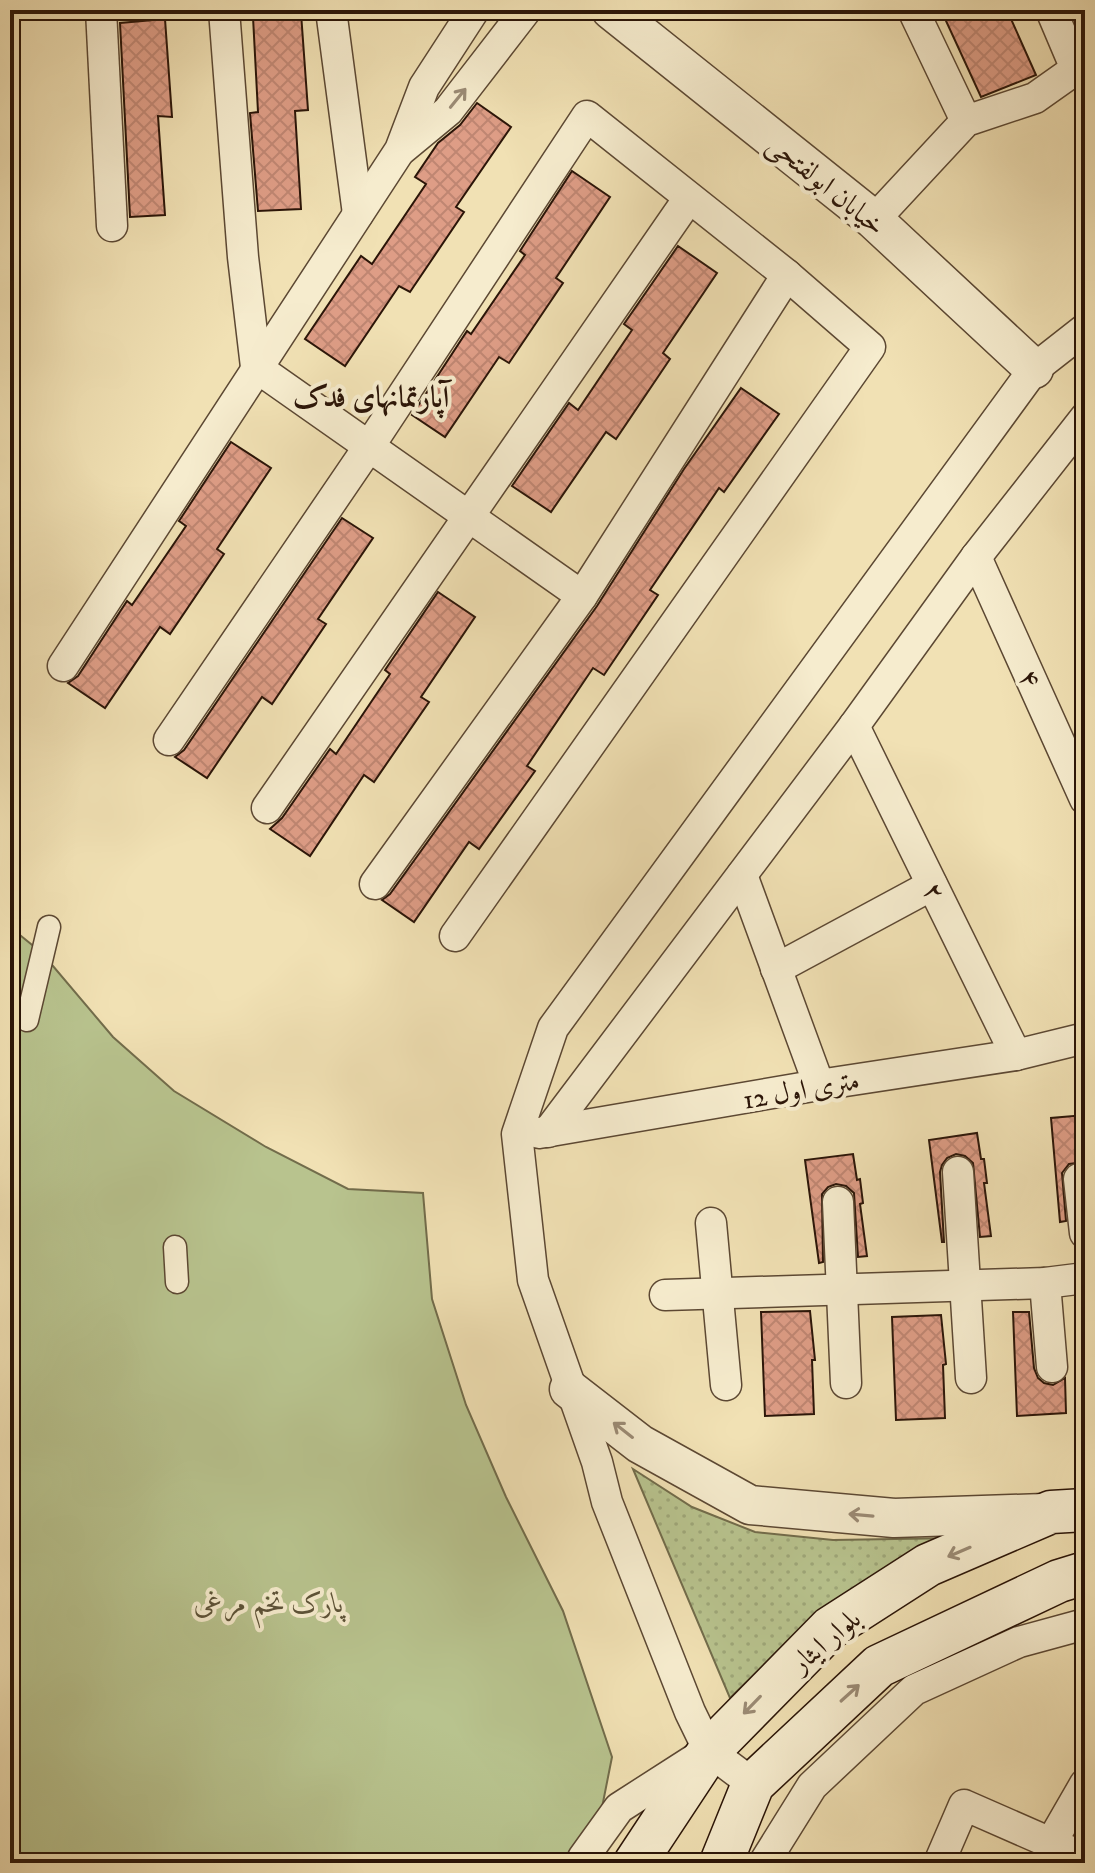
<svg xmlns="http://www.w3.org/2000/svg" width="1095" height="1873" font-family="'IM FELL DW Pica',Amiri,serif">
	<style>
		.grass { fill: url(#grass-dots); stroke: #726c4b; stroke-width: 2 }
		.green { fill: #b8c38e; stroke: #726c4b; stroke-width: 2 }
		.building { fill: url(#building-cross-hatch); stroke: #2b1508; stroke-width: 2 }
		.lines { fill: none; stroke-linecap: round; stroke-linejoin: round }
		.pedestrian-casing { stroke: #5c4833; stroke-width: 25 }
		.minor-casing { stroke: #5c4833; stroke-width: 33 }
		.tertiary-casing { stroke: #5c4833; stroke-width: 41 }
		.secondary-casing { stroke: #2b1508; stroke-width: 45 }
		.pedestrian { stroke: #f6ecce; stroke-width: 22 }
		.minor { stroke: #f6ecce; stroke-width: 30 }
		.tertiary { stroke: #f6ecce; stroke-width: 38 }
		.secondary { stroke: #f6ecce; stroke-width: 42 }
		.oneway { stroke: #9b8b75 }
		.labels { text-anchor: middle; stroke-width: 8; stroke-linejoin: round; paint-order: stroke }
		.street-label { font-size: 28px; fill: #2b1508; stroke: #f6ecce }
		.park-label { font-size: 28px; font-style: italic; fill: #5c5237; stroke: #f6ecce }
		.neighbourhood-label { font-size: 30px; font-weight: bold; fill: #2b1508; stroke: #f6ecce }
	</style>
	<defs>
		<pattern id="grass-dots" width="8" height="8" patternUnits="userSpaceOnUse" patternTransform="scale(2)"><rect width="8" height="8" fill="#b8c38e"/><path d="M2 2h.1M6 6h.1" fill="none" stroke="#9ea779" stroke-width="1.8" stroke-linecap="round"/></pattern>
		<pattern id="building-cross-hatch" width="8" height="8" patternUnits="userSpaceOnUse" patternTransform="scale(2)"><rect width="8" height="8" fill="#de9d86"/><path d="M0 0l8 8M0 8l8-8" fill="none" stroke="#bf8672"/></pattern>
	</defs>
	<rect width="100%" height="100%" fill="#f1e1b4"/>
	<filter id="stains"><feTurbulence type="fractalNoise" baseFrequency=".0025" numOctaves="4"/><feColorMatrix values="0 0 0 0 .2 0 0 0 0 .09 0 0 0 0 .02 0 0 0 .5 -.17"/></filter>
	<radialGradient id="worn" r=".72"><stop offset=".6" stop-color="#630" stop-opacity="0"/><stop offset="1" stop-color="#630" stop-opacity=".3"/></radialGradient>
	<path class="grass" d="M633 1469 692 1507 755 1532 833 1540 956 1538 811 1620 730 1698Z"/>
	<path class="green" d="M10 927 42 953 113 1037 174 1091 266 1147 348 1189 423 1193 432 1299 466 1405 506 1497 563 1611 612 1757 591 1863H10Z"/>
	<g class="building">
		<path d="M941 10H1007L1036 75 981 97Z"/>
		<path d="M301 13 308 110 295 111 301 209 258 211 250 113 258 112 253 17Z"/>
		<path d="M165 19 172 117 158 116 165 215 130 217 120 23Z"/>
		<path d="M477 103 511 127 456 207 464 212 410 292 399 286 345 366 305 339 361 256 372 264 426 184 415 177 438 143 460 125Z"/>
		<path d="M572 171 610 197 556 278 563 283 509 363 499 357 445 437 412 415 467 331 471 334 525 255 520 251Z"/>
		<path d="M678 246 717 273 663 353 670 359 616 439 606 432 551 512 512 486 569 403 578 410 632 330 624 324Z"/>
		<path d="M741 388 779 414 724 492 719 488 650 590 658 595 604 675 593 668 527 766 535 771 479 849 469 842 414 922 382 900 390 894 597 606 684 469Z"/>
		<path d="M231 442 271 468 217 549 224 554 170 634 160 627 105 708 68 683 78 676 127 601 132 605 186 526 179 521Z"/>
		<path d="M342 518 373 538 318 619 326 624 272 704 262 697 207 778 175 757 184 750Z"/>
		<path d="M438 592 475 617 421 697 429 702 374 782 364 775 310 856 270 829 282 818 330 749 336 754 390 674 385 670Z"/>
		<path d="M1085 1115V1162L1069 1164 1062 1173 1066 1221 1060 1222 1051 1118Z"/>
		<path d="M977 1133 981 1159H984L987 1183H984L991 1236 980 1237 973 1163 965 1156 956 1154 947 1158 942 1165 940 1172 944 1242H942L929 1140Z"/>
		<path d="M853 1154 857 1180 860 1179 863 1203 860 1204 867 1256 858 1257 854 1193 846 1186 836 1184 828 1187 822 1194 823 1262 819 1263 805 1160Z"/>
		<path d="M810 1311 815 1360H812L814 1414 765 1416 761 1312Z"/>
		<path d="M1013 1312H1029L1034 1368 1038 1378 1044 1383 1053 1385 1065 1378 1066 1413 1017 1416Z"/>
		<path d="M941 1315 946 1364 943 1365 945 1418 896 1420 892 1317Z"/>
	</g>
	<g class="lines">
		<g class="pedestrian-casing">
			<g id="pedestrian">
				<path d="M27 1020 49 927"/>
				<path d="M175 1247 177 1282"/>
			</g>
		</g>
		<g class="minor-casing">
			<g id="minor">
				<path d="M101 10 112 226"/>
				<path d="M224 10 243 257 256 367 582 596"/>
				<path d="M331 10 358 214"/>
				<path d="M913 10 966 121"/>
				<path d="M402 149 448 111 526 10"/>
				<path d="M874 220 966 121 1035 98 1076 69 1051 10"/>
				<path d="M976 557 1085 799"/>
				<path d="M63 666 400 150 424 87 474 10"/>
				<path d="M854 726 1016 1055"/>
				<path d="M169 740 370 445 587 116 787 275 582 596 375 884"/>
				<path d="M267 808 689 198"/>
				<path d="M742 875 819 1085"/>
				<path d="M455 936 870 347 787 275"/>
				<path d="M776 969 932 885"/>
				<path d="M548 1132 854 726 976 557 1085 418"/>
				<path d="M539 1133 819 1085 1016 1055 1085 1038"/>
				<path d="M958 1172 971 1378"/>
				<path d="M1079 1179 1085 1233"/>
				<path d="M838 1202 846 1383"/>
				<path d="M711 1223 726 1385"/>
				<path d="M1045 1283 1052 1367"/>
				<path d="M665 1295 1045 1283 1085 1278"/>
				<path d="M753 1784 709 1751 690 1712 607 1502 597 1462 533 1280 517 1134 553 1028 1034 369 1085 329"/>
				<path d="M1051 1843 1085 1784"/>
				<path d="M583 1858 619 1808 700 1756"/>
				<path d="M764 1863 812 1786 914 1690 1019 1642 1085 1624"/>
				<path d="M939 1863 964 1805 1085 1858"/>
			</g>
		</g>
		<g class="tertiary-casing">
			<g id="tertiary">
				<path d="M611 10 874 220 1034 369"/>
				<path d="M569 1389 640 1444 750 1505 894 1518 1044 1513"/>
			</g>
		</g>
		<g class="secondary-casing">
			<g id="secondary">
				<path d="M635 1863 709 1751 830 1628 928 1565 1051 1512 1085 1510"/>
				<path d="M721 1863 753 1784 879 1666 1059 1581 1085 1573"/>
			</g>
		</g>
		<use href="#pedestrian" class="pedestrian"/>
		<use href="#minor" class="minor"/>
		<use href="#tertiary" class="tertiary"/>
		<use href="#secondary" class="secondary"/>
	</g>
	<defs><path id="oneway-shaft" d="M-6 0H5M1.5-3L5.5 0L1.5 3" fill="none" stroke-width="1.6" stroke-linecap="round" stroke-linejoin="round" transform="scale(2)"/></defs>
	<g class="oneway">
		<use href="#oneway-shaft" transform="translate(458 98) rotate(-51)"/>
		<use href="#oneway-shaft" transform="translate(623 1430) rotate(-142)"/>
		<use href="#oneway-shaft" transform="translate(861 1515) rotate(-175)"/>
		<use href="#oneway-shaft" transform="translate(959 1552) rotate(157)"/>
		<use href="#oneway-shaft" transform="translate(850 1693) rotate(-42)"/>
		<use href="#oneway-shaft" transform="translate(752 1705) rotate(134)"/>
	</g>
	<g class="labels">
		<g class="street-label">
			<text transform="translate(827 184) rotate(39)" y="10">خیابان ابولفتحی</text>
			<text transform="translate(1031 678) rotate(66)" y="10">۴</text>
			<text transform="translate(935 891) rotate(64)" y="10">۲</text>
			<text transform="translate(801 1089) rotate(-10)" y="10">12 متری اول</text>
			<text transform="translate(825 1640) rotate(-40)" y="10">بلوار ایثار</text>
		</g>
		<g class="park-label">
			<text x="269" y="1612">پارک تخم مرغی</text>
		</g>
		<g class="neighbourhood-label">
			<text x="371" y="407">آپارتمانهای فدک</text>
		</g>
	</g>
	<rect width="1095" height="1873" fill="none" stroke="#f1e1b4" stroke-width="40"/>
	<rect x="12" y="12" width="1071" height="1849" fill="none" stroke="#2b1508" stroke-width="4"/>
	<rect x="20" y="20" width="1055" height="1833" fill="none" stroke="#2b1508" stroke-width="2"/>
	<rect width="100%" height="100%" filter="url(#stains)"/>
	<rect width="100%" height="100%" fill="url(#worn)"/>
</svg>
